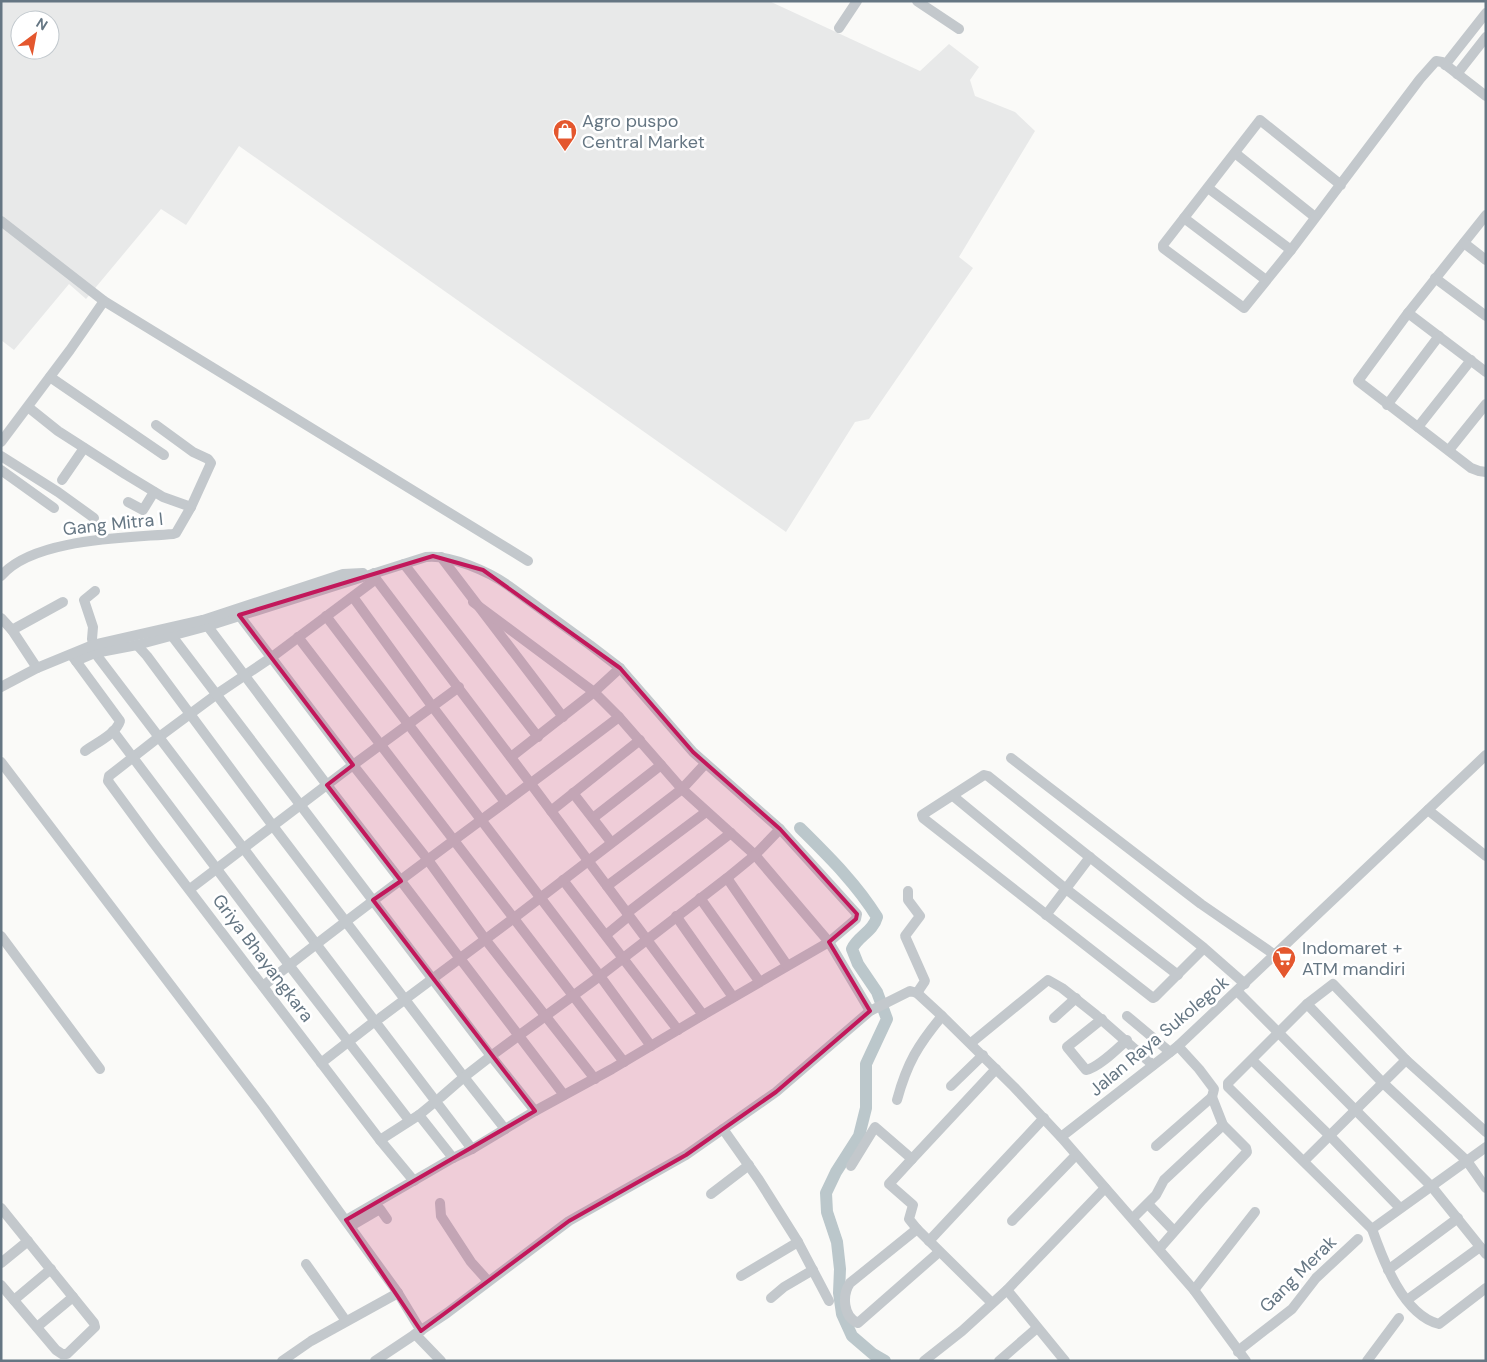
<svg xmlns="http://www.w3.org/2000/svg" width="1487" height="1362" font-family="'DM Sans',sans-serif">
	<style>
		.built { fill: #e8e9e9; fill-rule: evenodd }
		.lines { fill: none; stroke-linecap: round; stroke-linejoin: round }
		.river { stroke: #bbc7cb; stroke-width: 12 }
		.minor { stroke: #c3c8cc; stroke-width: 10 }
		.marked { fill: #c2185b; fill-opacity: 0.2; stroke: #c2185b; stroke-width: 4; stroke-linejoin: round }
		.labels { text-anchor: middle; stroke-width: 5; stroke-linejoin: round; paint-order: stroke }
		.poi-label { font-size: 18px; fill: #657683; stroke: #fff; text-anchor: start }
		.street-label { font-size: 18px; fill: #657683; stroke: #fff }
	</style>
	<rect width="100%" height="100%" fill="#fafaf8"/>
	<path class="built" d="M1 1H769L920 71 949 44 979 67 970 80 975 96 1015 112 1035 131 959 257 973 268 869 419 855 422 786 532 239 146 186 225 161 209 86 299 69 284 14 350 1 340ZM20 20H50V50H20Z"/>
	<g class="lines">
		<path class="river" d="M800 828C828 856 856 883 877 917 873 932 858 936 852 949L858 964 877 992 887 1019 866 1064V1108L859 1136 836 1172 826 1193 827 1212 837 1242 840 1269 839 1293 842 1314 852 1336 873 1354 885 1361"/>
		<g class="minor">
			<path d="M917 1 959 29"/>
			<path d="M839 28 857 1"/>
			<path d="M1445 65 1486 13"/>
			<path d="M1457 74 1486 37"/>
			<path d="M1235 153 1315 217"/>
			<path d="M1341 185 1260 120 1163 245V248L1244 308 1291 250 1420 79 1436 61 1442 62 1486 96"/>
			<path d="M1208 188 1291 250"/>
			<path d="M1486 215 1408 313 1358 381 1471 468 1479 471 1486 472"/>
			<path d="M1184 218 1266 280"/>
			<path d="M1 221 104 301 528 561"/>
			<path d="M1464 243 1486 260"/>
			<path d="M1435 278 1486 316"/>
			<path d="M1408 313 1486 372"/>
			<path d="M50 377 164 455"/>
			<path d="M1387 405 1439 336"/>
			<path d="M28 407 58 431 125 474 163 497 191 507"/>
			<path d="M1418 427 1471 360"/>
			<path d="M1 442 70 350 104 301"/>
			<path d="M1449 450 1486 404"/>
			<path d="M1 456 58 492 94 518"/>
			<path d="M1 470 54 508"/>
			<path d="M62 480 84 448"/>
			<path d="M128 502 143 510 154 492"/>
			<path d="M441 557 563 717"/>
			<path d="M404 564 538 737"/>
			<path d="M374 573 376 579 531 784 703 1015"/>
			<path d="M1 576C33 538 127 538 173 534L176 533 191 507 211 463 208 459 193 452 156 425"/>
			<path d="M376 579 272 657 217 694 159 737 109 776 108 781 152 841 380 1140 414 1181"/>
			<path d="M95 591 84 600 93 627 92 639 95 653 472 1149"/>
			<path d="M353 597 432 706 505 802"/>
			<path d="M473 602 594 692 619 717 682 789 755 855 829 942 870 1011"/>
			<path d="M239 615 353 765 428 860 485 939 595 1079"/>
			<path d="M326 616 600 976 651 1046"/>
			<path d="M1 618 12 630 37 668"/>
			<path d="M203 620 327 785 401 881 564 1095"/>
			<path d="M12 630 63 602"/>
			<path d="M172 636 491 1056 535 1111"/>
			<path d="M298 637 624 1062"/>
			<path d="M137 645 147 656 273 826 464 1077 505 1129"/>
			<path d="M73 657 120 721C116 734 96 743 85 751"/>
			<path d="M76 661 95 653 137 645 208 626 426 557C449 554 490 572 509 586L590 645 620 668 693 752 780 829 857 914 856 919 829 942 703 1015 612 1069 535 1111 472 1149 453 1158 346 1220"/>
			<path d="M1 687 37 668 93 645 203 620 343 574 363 573"/>
			<path d="M113 731 289 965 409 1120"/>
			<path d="M511 757 594 692 620 668"/>
			<path d="M1011 758 1201 904 1275 955"/>
			<path d="M1 762 264 1108 398 1293"/>
			<path d="M573 793 611 842"/>
			<path d="M953 796 1066 889 1178 975"/>
			<path d="M1428 810 1486 856"/>
			<path d="M551 811 640 740"/>
			<path d="M593 818 661 765"/>
			<path d="M727 878 787 965"/>
			<path d="M563 880 678 1030"/>
			<path d="M607 886 706 812"/>
			<path d="M190 889 353 765 459 687"/>
			<path d="M908 891V900L920 916 905 936 925 981 917 993"/>
			<path d="M700 898 759 981"/>
			<path d="M627 913 731 833"/>
			<path d="M1046 915 1090 857"/>
			<path d="M676 916 733 997"/>
			<path d="M606 935 629 916"/>
			<path d="M1 936 100 1069"/>
			<path d="M1204 948 1155 997 1153 998 923 818 922 815 984 775 988 776 1204 948 1245 984"/>
			<path d="M263 986C379 893 501 807 619 717"/>
			<path d="M1237 991 1432 1187 1486 1254"/>
			<path d="M1307 1004 1382 1082 1467 1161 1486 1188"/>
			<path d="M1127 1016 1170 1052"/>
			<path d="M380 1018 514 918 682 789 705 764"/>
			<path d="M1054 1018 1076 998"/>
			<path d="M1102 1019 1067 1047 1086 1070C1098 1068 1117 1049 1127 1040"/>
			<path d="M971 1043 1048 980 1062 988 1096 1015 1153 1065"/>
			<path d="M1178 1046 1199 1069 1214 1089 1212 1097"/>
			<path d="M1252 1060 1330 1136 1400 1208"/>
			<path d="M321 1063 375 1021"/>
			<path d="M951 1086 983 1055"/>
			<path d="M441 1097 464 1077 491 1056 600 976 727 878 755 855 780 829"/>
			<path d="M897 1100C907 1063 918 1045 942 1016"/>
			<path d="M419 1115 453 1158"/>
			<path d="M723 1129 759 1180 798 1242 829 1301"/>
			<path d="M1486 1132 1406 1060 1333 984 1307 1004 1228 1083V1087L1372 1229C1383 1260 1403 1315 1439 1324L1486 1288"/>
			<path d="M1061 1137 1178 1046 1486 755"/>
			<path d="M380 1140 419 1115 436 1101"/>
			<path d="M1156 1146 1212 1097 1223 1125 1246 1148 1247 1152 1202 1200 1159 1249"/>
			<path d="M912 1159 889 1184 913 1205 909 1219 917 1229 992 1303"/>
			<path d="M1304 1161 1406 1060"/>
			<path d="M851 1166 875 1127 912 1159 996 1069"/>
			<path d="M711 1194 749 1165"/>
			<path d="M440 1203 441 1216 471 1262 488 1281"/>
			<path d="M1148 1204 1174 1231"/>
			<path d="M1 1208 94 1323 95 1327 67 1354H62L56 1350 1 1285"/>
			<path d="M1133 1218 1156 1195 1164 1180 1223 1125"/>
			<path d="M1012 1221 1076 1155"/>
			<path d="M351 1226 380 1209 387 1219"/>
			<path d="M917 1229 850 1283C842 1295 843 1317 858 1323L939 1252"/>
			<path d="M1372 1229 1486 1147"/>
			<path d="M929 1241 1044 1118"/>
			<path d="M1 1263 28 1241"/>
			<path d="M306 1264 346 1321"/>
			<path d="M1388 1270 1458 1218"/>
			<path d="M741 1276 798 1242"/>
			<path d="M1007 1290 1065 1361"/>
			<path d="M1194 1290 1255 1212"/>
			<path d="M771 1298 784 1287 813 1270"/>
			<path d="M14 1300 51 1269"/>
			<path d="M1407 1300 1480 1247"/>
			<path d="M37 1327 73 1297"/>
			<path d="M415 1334 441 1361"/>
			<path d="M1238 1352 1243 1347 1292 1309 1316 1278 1358 1239"/>
			<path d="M282 1361 311 1341 398 1293 421 1331"/>
			<path d="M375 1361 447 1313 569 1221 686 1155 776 1092 870 1011 910 991 917 993 942 1016 1014 1087 1061 1137 1194 1290 1246 1361"/>
			<path d="M924 1361 962 1331 1007 1290 1105 1188"/>
			<path d="M999 1361 1037 1328"/>
			<path d="M1367 1361 1399 1318"/>
		</g>
	</g>
	<path class="marked" d="M433 556 483 570 620 668 693 752 780 829 857 914 856 919 829 942 870 1011 776 1092 686 1155 569 1221 421 1331 346 1220 535 1111 373 900 401 881 327 785 353 765 239 615Z"/>
	<defs>
		<g id="shop-pin" transform="scale(1.25)"><path d="M0 17L-7.5 6A9.5 9.5 0 1 1 7.5 6Z" fill="#e4572e" stroke="#fff"/><path d="M-5-2.5h2.3a2.7 3.5 0 0 1 5.4 0H5L5.5 6h-11ZM-1.5-2.5h3a1.5 2.3 0 0 0-3 0Z" fill="#fff"/></g>
		<g id="supermarket-pin" transform="scale(1.25)"><path d="M0 17L-7.5 6A9.5 9.5 0 1 1 7.5 6Z" fill="#e4572e" stroke="#fff"/><path d="M-6-5.5h2.5l.6 2H6L4.5 2H-2.5L-4.4-4H-6ZM-1.5 3.2a1.3 1.3 0 1 0 .1 0ZM3 3.2a1.3 1.3 0 1 0 .1 0Z" fill="#fff"/></g>
	</defs>
	<g fill-rule="evenodd">
		<use href="#shop-pin" x="565" y="131"/>
		<use href="#supermarket-pin" x="1284" y="958"/>
	</g>
	<g class="labels">
		<g class="poi-label">
			<text x="582" y="127">Agro puspo<tspan x="582" dy="21">Central Market</tspan></text>
			<text x="1302" y="954">Indomaret +<tspan x="1302" dy="21">ATM mandiri</tspan></text>
		</g>
		<g class="street-label">
			<text transform="translate(113 524) rotate(-6)" y="6">Gang Mitra I</text>
			<text transform="translate(263 958) rotate(53)" y="6">Griya Bhayangkara</text>
			<text transform="translate(1159 1036) rotate(-40)" y="6">Jalan Raya Sukolegok</text>
			<text transform="translate(1298 1274) rotate(-45)" y="6">Gang Merak</text>
		</g>
	</g>
	<rect width="1487" height="1362" fill="none" stroke="#657683" stroke-width="5"/>
	<g transform="translate(35 35) rotate(32)"><circle r="24" fill="#ffffff" stroke="#c1c8cd"/>
	<path d="M0-4L9 19L0 12L-9 19Z" fill="#e4572e"/>
	<text y="-8" font-size="14" font-weight="bold" text-anchor="middle" fill="#657683">N</text>
	</g>
</svg>
